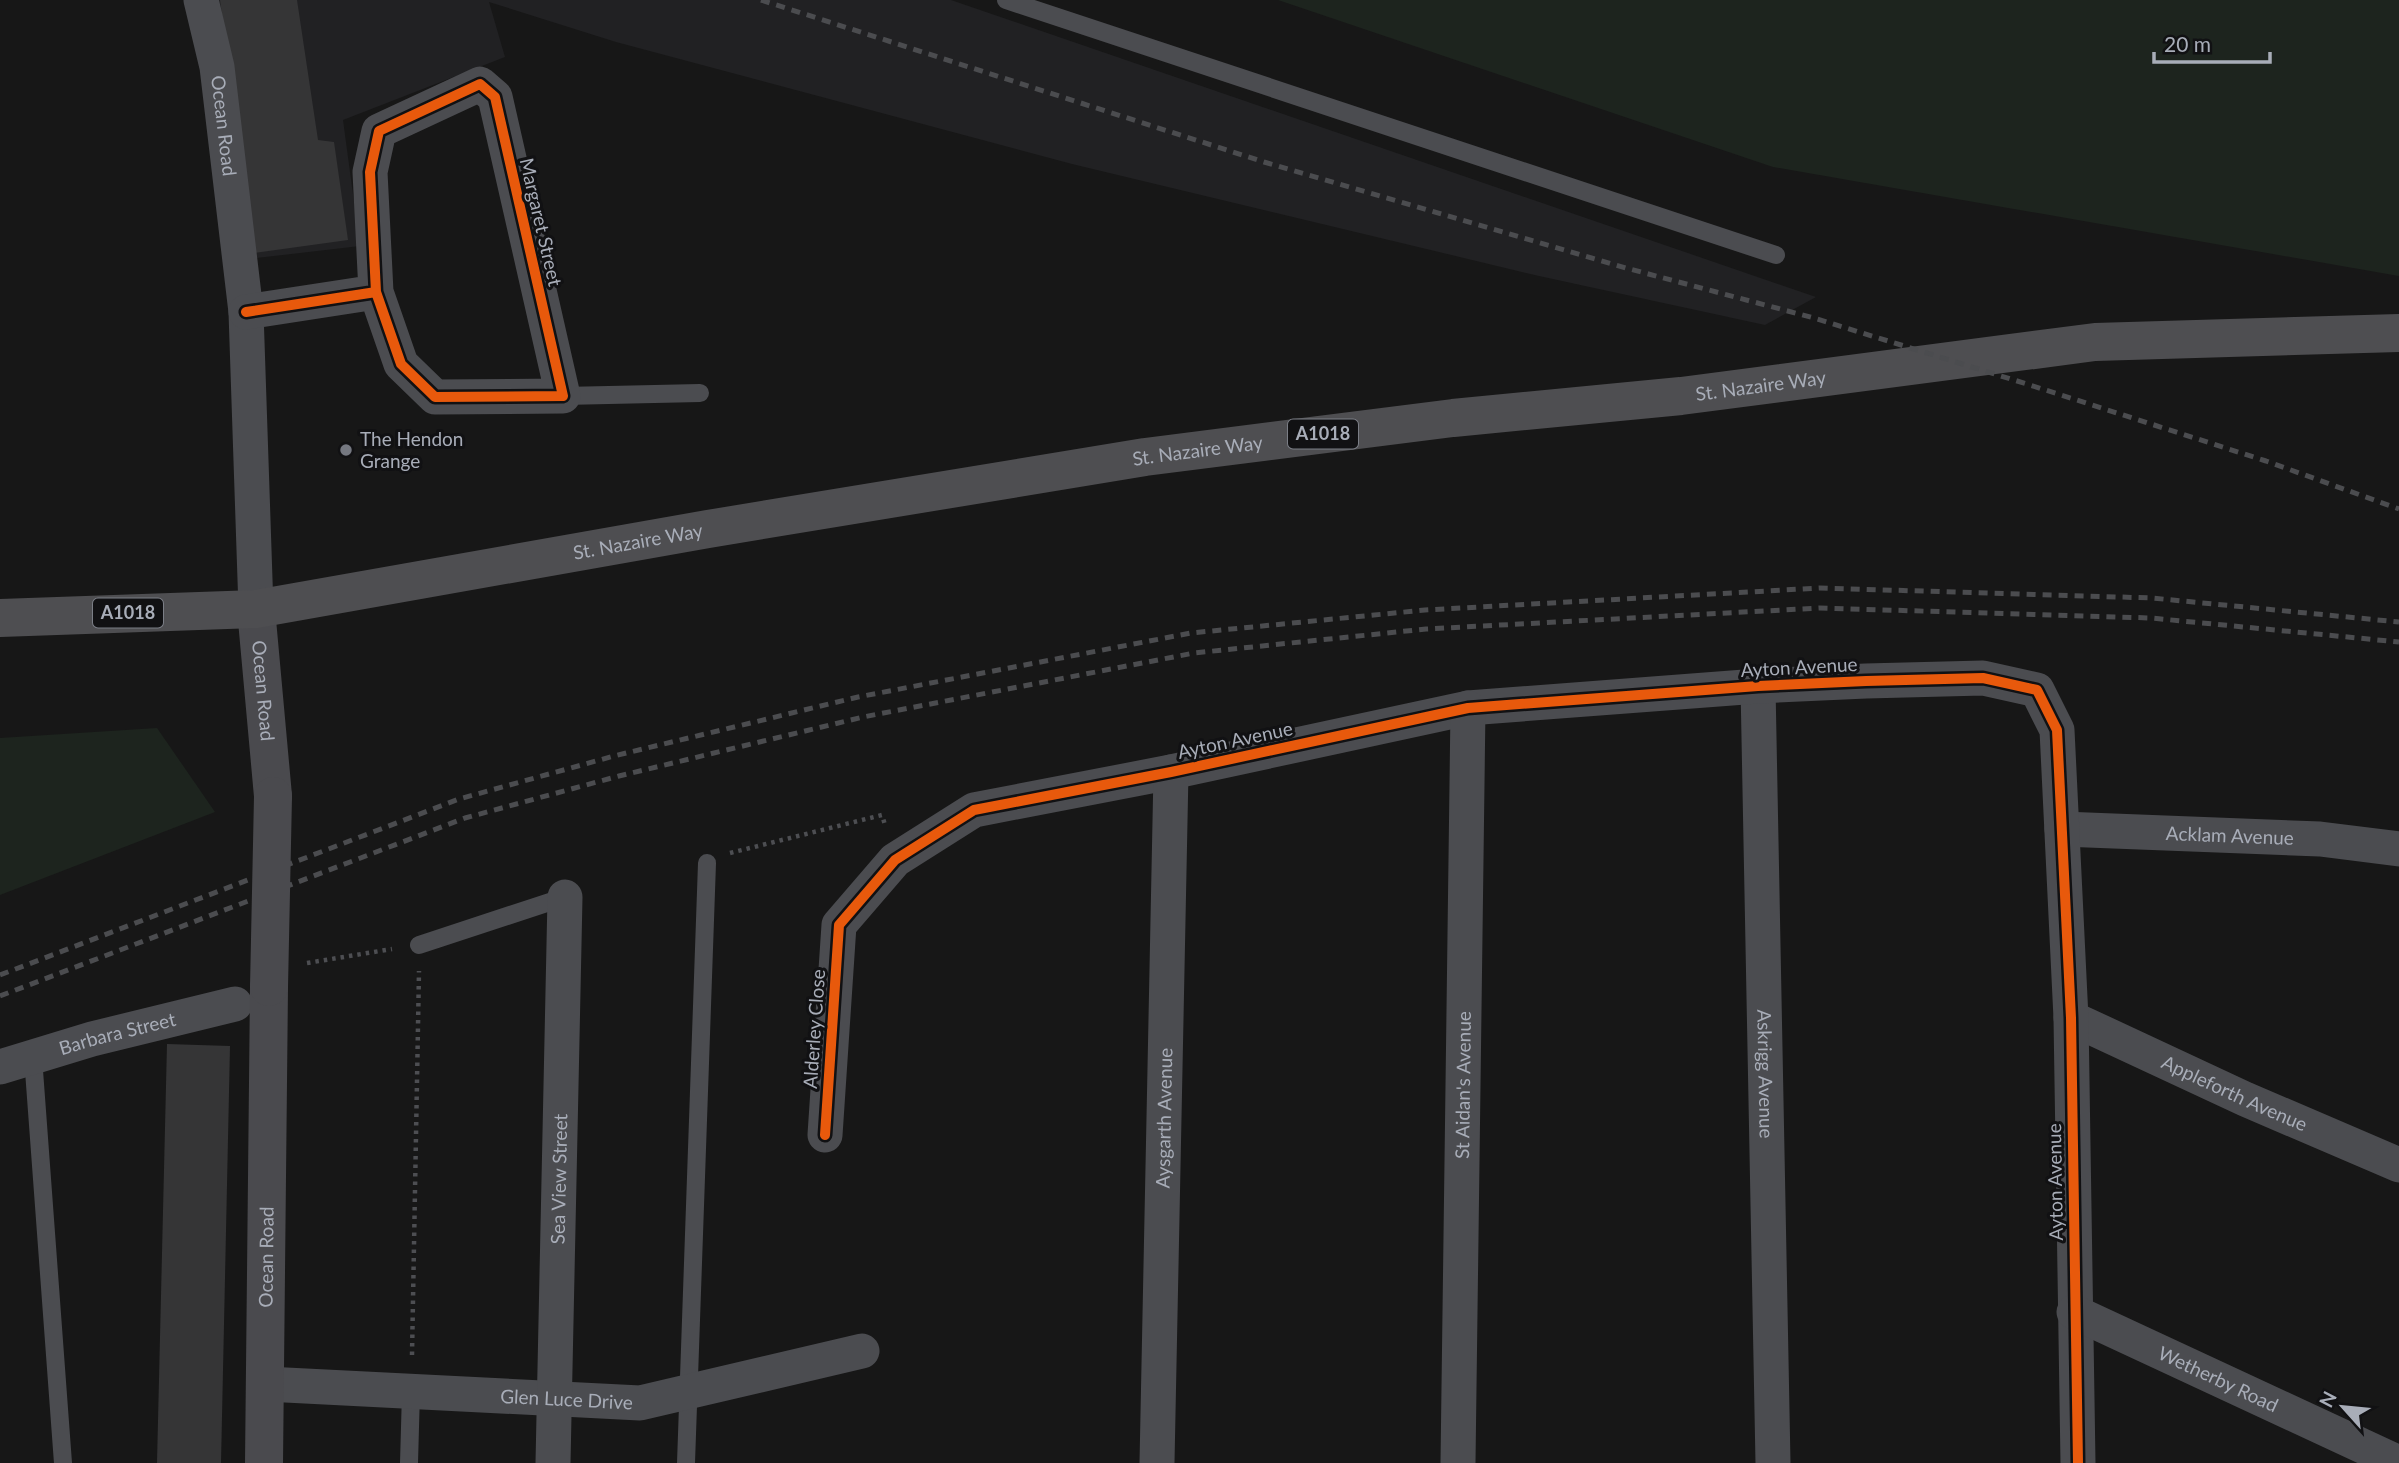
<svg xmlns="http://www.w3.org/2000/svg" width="2399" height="1463" font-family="Lato,sans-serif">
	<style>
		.built { fill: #212123 }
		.green { fill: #1d241e }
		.building { fill: #353536 }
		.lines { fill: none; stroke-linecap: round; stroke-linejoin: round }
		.path { stroke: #4d4e52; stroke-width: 4.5; stroke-dasharray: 3.5 5; stroke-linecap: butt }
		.lane { stroke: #4b4c50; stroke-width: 18 }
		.street { stroke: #4b4c50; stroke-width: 35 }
		.secondary { stroke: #4a4a4e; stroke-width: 38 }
		.highway { stroke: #4e4e51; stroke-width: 38 }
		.rail { stroke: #4b4c4f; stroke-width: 5; stroke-dasharray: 9 7; stroke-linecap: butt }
		.secondary-bridge { stroke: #4a4a4e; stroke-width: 38 }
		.cycleway-casing { stroke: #111113; stroke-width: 15 }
		.cycleway { stroke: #e8590c; stroke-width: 10 }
		.poi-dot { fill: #757880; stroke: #111113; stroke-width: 2.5 }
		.labels { text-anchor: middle; stroke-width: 6; stroke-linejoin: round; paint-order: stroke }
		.shield { fill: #111113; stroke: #7b7e86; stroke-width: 2 }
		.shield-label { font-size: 18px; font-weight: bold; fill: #a8adb8 }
		.street-label { font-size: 19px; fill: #a8adb8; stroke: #111113 }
		.poi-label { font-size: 19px; fill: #a8adb8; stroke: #111113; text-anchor: start }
	</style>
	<rect width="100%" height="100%" fill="#171717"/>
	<path class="built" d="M201 0H951L1816 297 1765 325 1539 276 1072 164 616 42 489 2 505 57 343 120 360 246 240 260Z"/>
	<g class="green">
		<path d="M1278 0H2399V276L1773 167Z"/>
		<path d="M157 728 215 812 0 895V738Z"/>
	</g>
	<g class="building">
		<path d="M220 0H297L318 140 334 142 348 240 254 253Z"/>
		<path d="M167 1044 230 1046 221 1463H157Z"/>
	</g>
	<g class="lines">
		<g class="path">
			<path d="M730 853 882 815 885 825"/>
			<path d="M307 963 392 949"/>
			<path d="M412 1355 419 971"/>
		</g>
		<g class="lane">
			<path d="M1006 0 1776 255"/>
			<path d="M563 396 700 393"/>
			<path d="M419 945 565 897"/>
			<path d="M33 1057 63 1463"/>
			<path d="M409 1463 411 1392"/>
			<path d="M686 1463 707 863"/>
		</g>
		<g class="street">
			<path id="s1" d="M201 0 217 67 246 312 256 609"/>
			<path d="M246 312 376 292 370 172 379 131 480 84 495 97 563 396 435 397 401 364 376 292"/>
			<path id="s2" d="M1758 686 1773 1463"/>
			<path id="s3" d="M2062 829 2320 839 2399 849"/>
			<path id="s4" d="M2071 1018 2245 1099 2399 1165"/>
			<path id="s5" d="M0 1067 92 1039 235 1004"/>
			<path d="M825 1135 839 925 895 860 974 810 1171 772 1468 708 1758 686 1866 681 1983 678 2037 690 2057 730 2071 1018 2078 1463"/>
			<path id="s6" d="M2074 1312 2399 1463"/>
			<path id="s7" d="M266 1384 640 1403 862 1351"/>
			<path id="s8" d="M553 1463 565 897"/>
			<path id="s9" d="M1157 1463 1171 772"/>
			<path id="s10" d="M1458 1463 1468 708"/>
		</g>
		<g class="secondary">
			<path id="s11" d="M256 609 273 796"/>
			<path id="s12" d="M264 1463 269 987"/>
		</g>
		<path class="highway" id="s13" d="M0 618 256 609 708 529 1145 457 1453 418 1681 396 2095 342 2399 333"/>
		<g class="rail">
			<path d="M761 0 1264 162 1626 268 1814 318 2030 385 2266 461 2399 509"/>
			<path d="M0 975 459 799 614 756 858 697 1191 633 1425 610 1820 588 2152 598 2399 622"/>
			<path d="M0 996 465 818 619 776 863 717 1194 653 1426 629 1820 608 2151 618 2399 642"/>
		</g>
		<path class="secondary-bridge" d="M269 987 273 796"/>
		<g class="cycleway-casing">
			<g id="cycleway">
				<path d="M246 312 376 292 370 172 379 131 480 84 495 97 563 396 435 397 401 364 376 292"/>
				<path d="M825 1135 839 925 895 860 974 810 1171 772 1468 708 1758 686 1866 681 1983 678 2037 690 2057 730 2071 1018 2078 1463"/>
			</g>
		</g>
		<use href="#cycleway" class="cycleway"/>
	</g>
	<circle class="poi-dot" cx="346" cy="450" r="7"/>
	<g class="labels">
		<g class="shield">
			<rect x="1288" y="419.5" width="70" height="29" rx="5"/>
			<rect x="93" y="598.5" width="70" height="29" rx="5"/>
		</g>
		<g class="shield-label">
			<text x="1323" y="440">A1018</text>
			<text x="128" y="619">A1018</text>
		</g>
		<g class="street-label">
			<text dy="7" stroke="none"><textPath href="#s1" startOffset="128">Ocean Road</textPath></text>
			<text transform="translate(541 222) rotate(77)" y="7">Margaret Street</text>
			<text dy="7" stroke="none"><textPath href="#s13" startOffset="1778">St. Nazaire Way</textPath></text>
			<text dy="7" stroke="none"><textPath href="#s13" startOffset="1211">St. Nazaire Way</textPath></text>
			<text dy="7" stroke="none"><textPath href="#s13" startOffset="644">St. Nazaire Way</textPath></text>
			<text transform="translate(1799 667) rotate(-3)" y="7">Ayton Avenue</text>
			<text dy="7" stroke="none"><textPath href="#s11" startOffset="82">Ocean Road</textPath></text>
			<text transform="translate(1235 740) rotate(-12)" y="7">Ayton Avenue</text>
			<text dy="7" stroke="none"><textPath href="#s3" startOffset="168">Acklam Avenue</textPath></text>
			<text transform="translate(814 1029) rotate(-86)" y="7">Alderley Close</text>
			<text dy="7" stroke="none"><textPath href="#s5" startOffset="122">Barbara Street</textPath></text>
			<text dy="7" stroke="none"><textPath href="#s2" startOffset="388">Askrigg Avenue</textPath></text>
			<text dy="7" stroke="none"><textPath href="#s10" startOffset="378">St Aidan's Avenue</textPath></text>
			<text dy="7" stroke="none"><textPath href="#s4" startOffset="180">Appleforth Avenue</textPath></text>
			<text dy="7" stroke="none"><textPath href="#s9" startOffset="345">Aysgarth Avenue</textPath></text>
			<text dy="7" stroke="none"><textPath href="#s8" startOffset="284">Sea View Street</textPath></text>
			<text transform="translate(2055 1182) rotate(-91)" y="7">Ayton Avenue</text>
			<text dy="7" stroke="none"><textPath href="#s12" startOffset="206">Ocean Road</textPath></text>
			<text dy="7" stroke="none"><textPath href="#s6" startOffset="159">Wetherby Road</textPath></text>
			<text dy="7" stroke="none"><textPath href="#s7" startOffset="301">Glen Luce Drive</textPath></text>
		</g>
		<g class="poi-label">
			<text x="360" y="446">The Hendon<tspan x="360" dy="22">Grange</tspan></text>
		</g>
	</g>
	<g transform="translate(2343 1407) rotate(297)" stroke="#111113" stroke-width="5" paint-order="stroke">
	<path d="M0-5L12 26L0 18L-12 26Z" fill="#a8adb8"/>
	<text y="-10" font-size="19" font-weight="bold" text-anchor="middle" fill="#a8adb8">N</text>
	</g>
	<path d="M2154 52v10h116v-10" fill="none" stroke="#a8adb8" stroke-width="3.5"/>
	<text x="2164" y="52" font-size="21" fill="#a8adb8" stroke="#111113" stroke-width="5" paint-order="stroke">20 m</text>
</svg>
